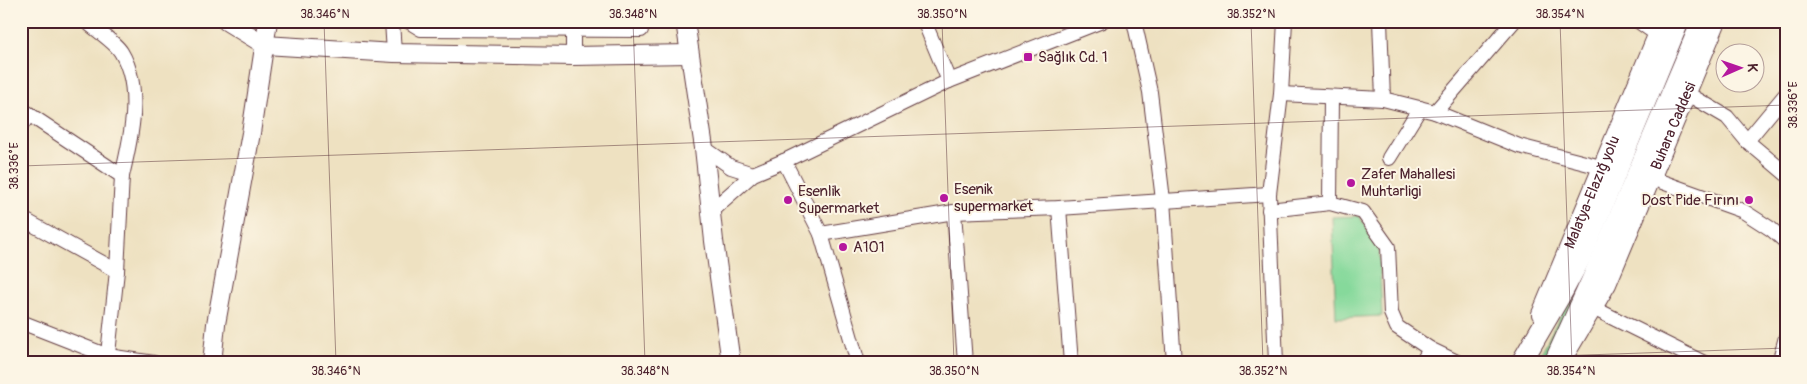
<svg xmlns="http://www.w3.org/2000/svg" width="1807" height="384" font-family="Pangolin,sans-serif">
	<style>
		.green { fill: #86d99b; stroke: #687c63 }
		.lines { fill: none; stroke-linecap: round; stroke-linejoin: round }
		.minor-casing { stroke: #633c42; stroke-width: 16 }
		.major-casing { stroke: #633c42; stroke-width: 20 }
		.highway-casing { stroke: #633c42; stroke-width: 22 }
		.minor { stroke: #fff; stroke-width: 14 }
		.major { stroke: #fff; stroke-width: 18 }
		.highway { stroke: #fff; stroke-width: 20 }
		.ticks { fill: none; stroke: #4a1f2b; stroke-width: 1; stroke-opacity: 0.45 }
		.poi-dot { fill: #b5179e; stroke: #fcf5e5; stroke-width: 2 }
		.labels { text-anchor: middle; stroke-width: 4; stroke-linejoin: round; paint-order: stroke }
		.poi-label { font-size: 15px; fill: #4a1f2b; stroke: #fcf5e5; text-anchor: start }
		.street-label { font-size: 15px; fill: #4a1f2b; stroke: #fcf5e5 }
		.neatline { fill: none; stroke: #4a1f2b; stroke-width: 2 }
		.ticks-label { font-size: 12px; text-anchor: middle; fill: #4a1f2b }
	</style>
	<rect width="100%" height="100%" fill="#fcf5e5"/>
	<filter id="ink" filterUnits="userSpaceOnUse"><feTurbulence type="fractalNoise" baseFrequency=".02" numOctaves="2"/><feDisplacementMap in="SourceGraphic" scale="10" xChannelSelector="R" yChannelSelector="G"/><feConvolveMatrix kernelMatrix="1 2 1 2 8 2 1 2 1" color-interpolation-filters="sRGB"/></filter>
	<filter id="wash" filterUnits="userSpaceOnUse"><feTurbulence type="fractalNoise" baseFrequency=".0096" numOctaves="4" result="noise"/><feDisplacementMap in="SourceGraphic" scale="20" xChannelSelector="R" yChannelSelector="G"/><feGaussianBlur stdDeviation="1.12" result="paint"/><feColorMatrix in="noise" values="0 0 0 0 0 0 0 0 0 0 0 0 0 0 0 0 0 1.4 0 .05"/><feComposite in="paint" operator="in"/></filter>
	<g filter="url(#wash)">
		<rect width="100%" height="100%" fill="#eee1c1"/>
		<g class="green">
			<path d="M1689 21H1697L1582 290 1544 363H1536L1576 285Z"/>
			<path d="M1359 216 1379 246 1382 316 1336 318 1332 217Z"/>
		</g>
	</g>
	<g filter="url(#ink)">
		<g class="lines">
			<g class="minor-casing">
				<g id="minor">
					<path d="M392 21 394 53"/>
					<path d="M408 21 421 29 641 30V21"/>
					<path d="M573 21V56"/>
					<path d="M924 21 949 81"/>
					<path d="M1134 21 1150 92 1163 200 1174 363"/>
					<path d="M1380 21 1383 99 1435 112 1519 146 1593 165 1602 170"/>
					<path d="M1638 21 1658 35"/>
					<path d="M1686 93 1727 117 1747 141 1786 174"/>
					<path d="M1281 94 1383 99"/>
					<path d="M21 109 122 176C131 138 143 88 121 52 115 42 96 30 86 21"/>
					<path d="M1435 112 1514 21"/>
					<path d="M21 126 29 114"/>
					<path d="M1747 141 1786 94"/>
					<path d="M704 148 731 167 753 174"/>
					<path d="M1389 158 1420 108"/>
					<path d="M784 161 821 234 858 363"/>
					<path d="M1651 178 1743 211 1771 229 1786 242"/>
					<path d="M1330 203 1331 97"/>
					<path d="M1059 208 1071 363"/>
					<path d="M1269 210 1330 203 1363 212 1388 247 1391 313 1397 327 1430 349 1459 363"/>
					<path d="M711 211 753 174 784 161 949 81 1102 21"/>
					<path d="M21 218 117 271"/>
					<path d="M821 234 954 212"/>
					<path d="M1593 308 1704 363"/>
					<path d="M21 322 108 356 154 363"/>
					<path d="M107 363 117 271 122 176"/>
					<path d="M965 363 954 212 1059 208 1269 194"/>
					<path d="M1276 363 1269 194 1281 94 1285 21"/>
					<path d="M1422 363 1430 349"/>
					<path d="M1779 363 1786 337"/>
				</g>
			</g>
			<g class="major-casing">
				<g id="major">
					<path d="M226 21 265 45 394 53 573 56 689 54"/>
					<path d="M685 21 704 148 714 241 731 363"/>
					<path id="s1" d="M1541 314 1663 21"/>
					<path id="s2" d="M1568 350 1607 284 1717 21"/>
					<path d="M212 363 216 324 251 133 268 21"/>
				</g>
			</g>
			<g class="highway-casing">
				<g id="highway">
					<path d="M1521 363 1563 291 1582 255 1679 21"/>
					<path d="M1554 363 1599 264 1702 21"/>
				</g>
			</g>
			<use href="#minor" class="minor"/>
			<use href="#major" class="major"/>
			<use href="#highway" class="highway"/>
		</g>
	</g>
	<path class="ticks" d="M324 21 336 363M633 21 645 363M942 21 954 363M1251 21 1263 363M1560 21 1572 363M21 166 1786 105M21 183 28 363M1356 363 1786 348"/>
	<g class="poi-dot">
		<rect x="1023" y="52" width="10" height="10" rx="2.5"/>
		<circle cx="1351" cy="183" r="5"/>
		<circle cx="944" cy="198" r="5"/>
		<circle cx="788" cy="200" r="5"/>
		<circle cx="1749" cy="200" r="5"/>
		<circle cx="843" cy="247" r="5"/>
	</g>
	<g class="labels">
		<g class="poi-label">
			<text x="1038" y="62">Sağlık Cd. 1</text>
			<text x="1361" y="179">Zafer Mahallesi<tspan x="1361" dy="17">Muhtarligi</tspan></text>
			<text x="954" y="194">Esenik<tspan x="954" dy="17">supermarket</tspan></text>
			<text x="798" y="196">Esenlik<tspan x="798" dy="17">Supermarket</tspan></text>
			<text x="1739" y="205" text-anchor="end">Dost Pide Fırını</text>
			<text x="853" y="252">A101</text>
		</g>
		<g class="street-label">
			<text dy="5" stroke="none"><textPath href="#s2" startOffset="248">Buhara Caddesi</textPath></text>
			<text dy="5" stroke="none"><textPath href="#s1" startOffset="132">Malatya-Elazığ yolu</textPath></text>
		</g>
	</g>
	<rect width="1807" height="384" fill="none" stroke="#fcf5e5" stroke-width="55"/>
	<g transform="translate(1740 68) rotate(88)"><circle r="24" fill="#fcf5e5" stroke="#b59f9b"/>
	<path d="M0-4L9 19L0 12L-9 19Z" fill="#b5179e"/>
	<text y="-8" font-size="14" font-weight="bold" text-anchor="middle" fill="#4a1f2b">K</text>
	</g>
	<rect x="28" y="28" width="1752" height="328" class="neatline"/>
	<g class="ticks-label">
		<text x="325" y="18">38.346°N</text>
		<text x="633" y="18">38.348°N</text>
		<text x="942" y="18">38.350°N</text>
		<text x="1251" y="18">38.352°N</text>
		<text x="1560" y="18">38.354°N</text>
		<text transform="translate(1793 105) rotate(-90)" y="4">38.336°E</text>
		<text transform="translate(14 166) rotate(-90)" y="4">38.336°E</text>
		<text x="336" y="375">38.346°N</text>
		<text x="645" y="375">38.348°N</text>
		<text x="954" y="375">38.350°N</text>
		<text x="1263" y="375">38.352°N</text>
		<text x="1571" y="375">38.354°N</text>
	</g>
</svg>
